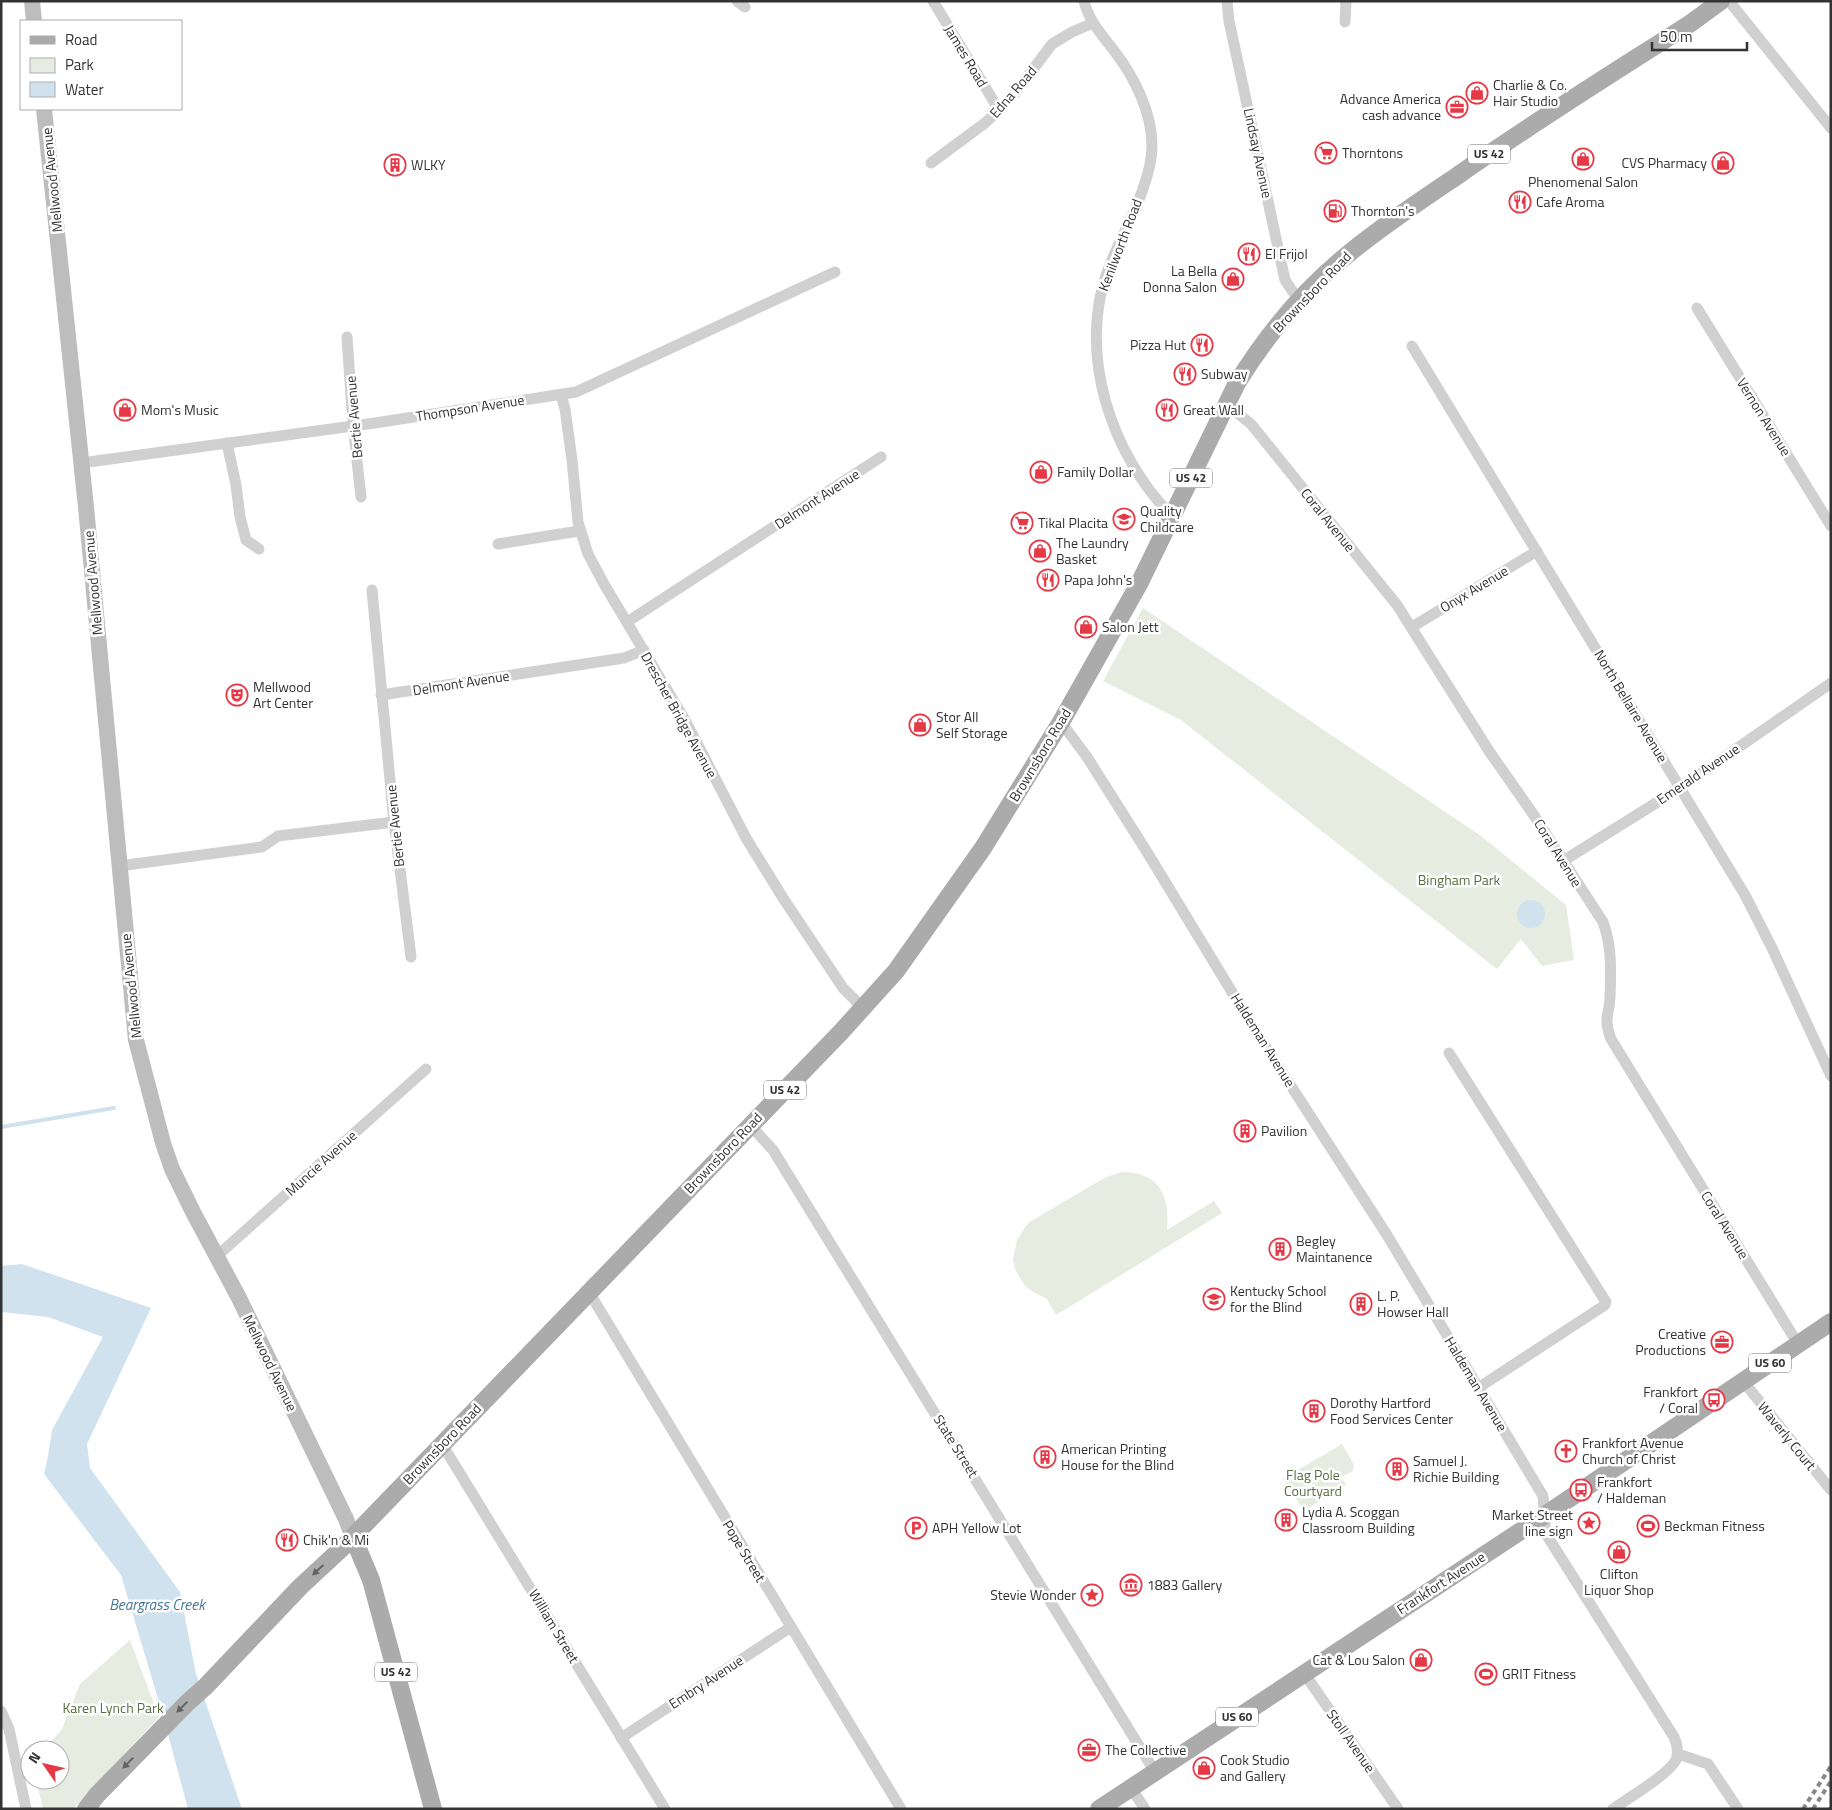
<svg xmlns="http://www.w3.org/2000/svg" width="1832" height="1810" font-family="'Titillium Web',sans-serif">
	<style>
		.green { fill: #e6ecdf }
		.water { fill: #cfe2ee }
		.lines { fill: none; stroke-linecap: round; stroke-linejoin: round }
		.stream { stroke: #cfe2ee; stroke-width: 4 }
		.street { stroke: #d0d0d0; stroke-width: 11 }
		.secondary { stroke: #bdbdbd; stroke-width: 16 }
		.primary { stroke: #ababab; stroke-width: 18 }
		.rail { stroke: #888; stroke-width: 4; stroke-dasharray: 5 4; stroke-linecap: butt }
		.oneway { fill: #636363 }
		.labels { text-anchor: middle; stroke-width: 5; stroke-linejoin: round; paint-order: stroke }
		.shield { fill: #fff; stroke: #707070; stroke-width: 1 }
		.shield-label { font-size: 12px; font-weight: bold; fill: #333 }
		.street-label { font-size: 14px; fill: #333; stroke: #fff }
		.poi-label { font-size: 14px; fill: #333; stroke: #fff; text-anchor: start }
		.park-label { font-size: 14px; fill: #56703f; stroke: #fff }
		.water-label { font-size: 15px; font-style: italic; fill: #3f7597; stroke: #fff }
	</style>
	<rect width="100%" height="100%" fill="#fff"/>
	<g class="green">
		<path d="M1143 608 1481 836 1566 905 1574 960 1542 966 1521 939 1497 969 1181 720 1103 681Z"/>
		<path d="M1123 1172C1161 1173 1170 1197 1167 1230L1214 1201 1222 1213 1056 1315 1047 1299 1033 1292 1025 1286 1020 1278 1015 1269 1013 1259 1017 1240 1028 1223 1106 1177Z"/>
		<path d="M1342 1444 1354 1465 1353 1471 1341 1477 1346 1485 1304 1511 1283 1479Z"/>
		<path d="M130 1640 159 1717 73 1809H43L36 1780H60V1750H42L61 1731 80 1684Z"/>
	</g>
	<g class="water">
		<circle cx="1531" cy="914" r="14"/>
		<path d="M22 1264 151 1308 87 1444 90 1468 180 1592 196 1674 242 1809H188L162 1712 121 1575 44 1474 48 1456 52 1430 103 1337 48 1317 1 1312V1266Z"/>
	</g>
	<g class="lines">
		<path class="stream" d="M1 1127 114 1108"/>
		<g class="street">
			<path d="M737 1 745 7"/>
			<path d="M933 1 999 110"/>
			<path d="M1084 1C1089 22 1103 36 1115 52 1135 78 1152 113 1152 146 1152 183 1123 232 1109 267 1076 351 1111 456 1173 517"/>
			<path d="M1227 1 1229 21 1285 280 1299 301"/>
			<path d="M1729 1 1831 128"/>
			<path d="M1345 22 1346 1"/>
			<path d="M931 163 985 123 999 110 1016 92 1052 44 1072 32 1093 23"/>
			<path d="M1697 308 1831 526"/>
			<path d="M347 337 353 425 361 497"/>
			<path d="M1412 346 1745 895 1772 948 1831 1076"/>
			<path d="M561 395 565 409 572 460 578 522 588 554 604 584 685 720 746 838 783 898 843 988 863 1008"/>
			<path d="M1226 404 1251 424 1397 605 1489 751 1533 814 1603 922C1612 946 1611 972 1610 997 1609 1018 1603 1017 1611 1039L1798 1344"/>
			<path d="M227 443 236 485 240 517 246 540 259 549"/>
			<path d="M81 463 375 423 576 392 835 272"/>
			<path d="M498 544 579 531"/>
			<path d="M372 590 394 822 411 957"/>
			<path d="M627 622 881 457"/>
			<path d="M1412 627 1537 551"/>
			<path d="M381 695 624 658 644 650"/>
			<path d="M1061 722 1087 757 1147 852 1255 1030 1387 1235 1543 1496 1546 1534 1674 1737C1677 1744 1679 1752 1676 1760 1668 1775 1628 1798 1613 1809"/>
			<path d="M1563 861 1680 788 1831 683"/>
			<path d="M119 866 262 847 278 836 394 822"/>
			<path d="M1449 1053 1606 1302 1605 1305 1478 1388"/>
			<path d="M750 1125 773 1150 1155 1772"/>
			<path d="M217 1256 426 1069"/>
			<path d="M589 1292 901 1809"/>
			<path d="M1743 1381 1831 1490"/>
			<path d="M442 1444 665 1809"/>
			<path d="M1304 1673 1398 1809"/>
			<path d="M1 1711 9 1729 26 1809"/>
			<path d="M621 1738 791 1627"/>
			<path d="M1678 1754 1708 1764 1738 1809"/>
			<path d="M1131 1788 1145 1809"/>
		</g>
		<g class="secondary">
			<path d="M32 1 34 21"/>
			<path d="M44 109 86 507 136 1040 163 1143 172 1169 193 1212 239 1298 346 1519 353 1537"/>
		</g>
		<g class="primary">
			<path d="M353 1537 371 1580 433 1809"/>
			<path d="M86 1809 97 1795 187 1703 206 1686 300 1587 341 1549 841 1032 896 971 983 848 1061 722 1139 584 1237 383C1266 336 1304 290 1347 255 1382 226 1420 201 1457 176 1534 122 1613 73 1691 23L1721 1"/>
			<path d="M1099 1809 1545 1515 1831 1322"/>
		</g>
		<g class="rail">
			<path d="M1803 1809 1831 1766"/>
			<path d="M1813 1809 1831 1781"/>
			<path d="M1830 1809 1831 1808"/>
		</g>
	</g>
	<defs><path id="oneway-solid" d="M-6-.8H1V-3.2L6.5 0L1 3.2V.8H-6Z" transform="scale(1.25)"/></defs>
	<g class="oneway">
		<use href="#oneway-solid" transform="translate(318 1570) rotate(137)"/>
		<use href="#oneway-solid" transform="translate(182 1707) rotate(135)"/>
		<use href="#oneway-solid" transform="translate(128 1763) rotate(134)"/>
	</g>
	<defs>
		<g id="shop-ring" transform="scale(1.125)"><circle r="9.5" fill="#fff" stroke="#e63946" stroke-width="1.5"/><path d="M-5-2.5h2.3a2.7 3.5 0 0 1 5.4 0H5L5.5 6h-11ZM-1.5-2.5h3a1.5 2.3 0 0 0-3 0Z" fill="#e63946"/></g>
		<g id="office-ring" transform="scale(1.125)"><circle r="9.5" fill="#fff" stroke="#e63946" stroke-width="1.5"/><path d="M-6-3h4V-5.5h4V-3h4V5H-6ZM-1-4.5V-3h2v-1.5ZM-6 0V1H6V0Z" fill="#e63946"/></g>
		<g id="supermarket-ring" transform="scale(1.125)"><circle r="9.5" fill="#fff" stroke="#e63946" stroke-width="1.5"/><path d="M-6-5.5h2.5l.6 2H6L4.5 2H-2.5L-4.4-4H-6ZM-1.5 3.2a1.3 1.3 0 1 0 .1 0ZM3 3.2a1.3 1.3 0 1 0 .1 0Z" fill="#e63946"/></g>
		<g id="building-ring" transform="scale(1.125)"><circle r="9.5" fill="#fff" stroke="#e63946" stroke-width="1.5"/><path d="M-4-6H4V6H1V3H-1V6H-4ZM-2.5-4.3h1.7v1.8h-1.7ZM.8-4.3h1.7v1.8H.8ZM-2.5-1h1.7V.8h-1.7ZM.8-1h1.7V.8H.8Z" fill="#e63946"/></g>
		<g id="restaurant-ring" transform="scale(1.125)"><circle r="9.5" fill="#fff" stroke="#e63946" stroke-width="1.5"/><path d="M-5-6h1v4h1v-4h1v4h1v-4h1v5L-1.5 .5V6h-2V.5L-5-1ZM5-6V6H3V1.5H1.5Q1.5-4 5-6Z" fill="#e63946"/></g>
		<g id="fuel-ring" transform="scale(1.125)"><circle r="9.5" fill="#fff" stroke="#e63946" stroke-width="1.5"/><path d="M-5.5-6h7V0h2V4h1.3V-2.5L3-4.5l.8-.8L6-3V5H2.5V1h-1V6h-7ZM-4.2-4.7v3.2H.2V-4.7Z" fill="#e63946"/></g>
		<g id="school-ring" transform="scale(1.125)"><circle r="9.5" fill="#fff" stroke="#e63946" stroke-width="1.5"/><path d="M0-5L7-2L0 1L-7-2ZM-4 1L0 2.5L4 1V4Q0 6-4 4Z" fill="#e63946"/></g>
		<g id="theatre-ring" transform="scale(1.125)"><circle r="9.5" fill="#fff" stroke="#e63946" stroke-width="1.5"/><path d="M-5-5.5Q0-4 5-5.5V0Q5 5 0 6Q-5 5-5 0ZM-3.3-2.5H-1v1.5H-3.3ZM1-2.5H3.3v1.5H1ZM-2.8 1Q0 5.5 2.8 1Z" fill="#e63946"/></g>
		<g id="bus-ring" transform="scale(1.125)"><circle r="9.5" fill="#fff" stroke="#e63946" stroke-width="1.5"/><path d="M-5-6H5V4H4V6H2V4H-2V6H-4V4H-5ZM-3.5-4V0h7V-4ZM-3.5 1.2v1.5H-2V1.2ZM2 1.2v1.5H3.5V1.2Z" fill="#e63946"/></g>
		<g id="church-ring" transform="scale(1.125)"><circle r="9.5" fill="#fff" stroke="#e63946" stroke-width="1.5"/><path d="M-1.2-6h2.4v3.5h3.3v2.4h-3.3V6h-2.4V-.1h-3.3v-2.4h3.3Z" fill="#e63946"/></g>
		<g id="sight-ring" transform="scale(1.125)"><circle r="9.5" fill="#fff" stroke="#e63946" stroke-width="1.5"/><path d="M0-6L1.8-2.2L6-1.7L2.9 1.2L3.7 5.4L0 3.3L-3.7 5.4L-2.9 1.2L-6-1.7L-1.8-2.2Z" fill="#e63946"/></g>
		<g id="stadium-ring" transform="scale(1.125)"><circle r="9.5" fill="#fff" stroke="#e63946" stroke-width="1.5"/><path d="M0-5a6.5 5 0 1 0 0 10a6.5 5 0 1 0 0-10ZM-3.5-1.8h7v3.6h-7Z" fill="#e63946"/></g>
		<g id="parking-ring" transform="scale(1.125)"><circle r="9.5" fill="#fff" stroke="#e63946" stroke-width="1.5"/><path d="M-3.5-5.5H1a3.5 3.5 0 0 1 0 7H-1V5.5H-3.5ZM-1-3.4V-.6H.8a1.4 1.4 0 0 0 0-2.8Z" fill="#e63946"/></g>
		<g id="museum-ring" transform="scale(1.125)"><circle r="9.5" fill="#fff" stroke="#e63946" stroke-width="1.5"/><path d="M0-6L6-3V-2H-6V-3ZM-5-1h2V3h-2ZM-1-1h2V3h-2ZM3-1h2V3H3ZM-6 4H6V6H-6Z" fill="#e63946"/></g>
	</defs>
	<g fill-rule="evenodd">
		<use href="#shop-ring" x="1477" y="93"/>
		<use href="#office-ring" x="1457" y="107"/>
		<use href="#supermarket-ring" x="1326" y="153"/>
		<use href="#shop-ring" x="1583" y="159"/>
		<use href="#shop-ring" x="1723" y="163"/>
		<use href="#building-ring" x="395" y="165"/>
		<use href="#restaurant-ring" x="1520" y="202"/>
		<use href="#fuel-ring" x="1335" y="211"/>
		<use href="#restaurant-ring" x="1249" y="254"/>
		<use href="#shop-ring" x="1233" y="279"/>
		<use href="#restaurant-ring" x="1202" y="345"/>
		<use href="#restaurant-ring" x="1185" y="374"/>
		<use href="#shop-ring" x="125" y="410"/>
		<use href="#restaurant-ring" x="1167" y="410"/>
		<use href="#shop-ring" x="1041" y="472"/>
		<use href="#school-ring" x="1124" y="519"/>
		<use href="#supermarket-ring" x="1022" y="523"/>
		<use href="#shop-ring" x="1040" y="551"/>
		<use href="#restaurant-ring" x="1048" y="580"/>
		<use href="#shop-ring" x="1086" y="627"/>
		<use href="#theatre-ring" x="237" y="695"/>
		<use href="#shop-ring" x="920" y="725"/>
		<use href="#building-ring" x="1245" y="1131"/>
		<use href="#building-ring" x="1280" y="1249"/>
		<use href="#school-ring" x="1214" y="1299"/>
		<use href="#building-ring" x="1361" y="1304"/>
		<use href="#office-ring" x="1722" y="1342"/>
		<use href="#bus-ring" x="1714" y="1400"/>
		<use href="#building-ring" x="1314" y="1411"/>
		<use href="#church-ring" x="1566" y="1451"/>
		<use href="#building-ring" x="1045" y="1457"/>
		<use href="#building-ring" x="1397" y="1469"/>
		<use href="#bus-ring" x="1581" y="1490"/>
		<use href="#building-ring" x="1286" y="1520"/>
		<use href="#sight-ring" x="1589" y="1523"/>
		<use href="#stadium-ring" x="1648" y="1526"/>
		<use href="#parking-ring" x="916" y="1528"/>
		<use href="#restaurant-ring" x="287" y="1540"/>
		<use href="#shop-ring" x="1619" y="1552"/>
		<use href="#museum-ring" x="1131" y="1585"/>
		<use href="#sight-ring" x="1092" y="1595"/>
		<use href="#shop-ring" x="1421" y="1660"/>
		<use href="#stadium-ring" x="1486" y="1674"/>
		<use href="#office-ring" x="1089" y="1750"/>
		<use href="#shop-ring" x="1204" y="1768"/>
	</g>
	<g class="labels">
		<g class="shield">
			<rect x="1468" y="144.5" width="42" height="19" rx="4"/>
			<rect x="1170" y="468.5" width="42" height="19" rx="4"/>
			<rect x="764" y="1080.5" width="42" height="19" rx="4"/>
			<rect x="1749" y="1353.5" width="42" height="19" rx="4"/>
			<rect x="375" y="1662.5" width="42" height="19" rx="4"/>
			<rect x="1216" y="1707.5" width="42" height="19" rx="4"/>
		</g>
		<g class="shield-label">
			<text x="1489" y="158">US 42</text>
			<text x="1191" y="482">US 42</text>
			<text x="785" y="1094">US 42</text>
			<text x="1770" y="1367">US 60</text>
			<text x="396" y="1676">US 42</text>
			<text x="1237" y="1721">US 60</text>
		</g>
		<g class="street-label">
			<text transform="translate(966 56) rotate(59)" y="5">James Road</text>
			<text transform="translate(1013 92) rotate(-49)" y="5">Edna Road</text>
			<text transform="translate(1258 153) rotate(78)" y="5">Lindsay Avenue</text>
			<text transform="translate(52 180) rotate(-96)" y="5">Mellwood Avenue</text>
			<text transform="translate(1120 245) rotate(-69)" y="5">Kenilworth Road</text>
			<text transform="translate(1312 292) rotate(-46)" y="5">Brownsboro Road</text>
			<text transform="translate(470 408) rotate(-9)" y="5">Thompson Avenue</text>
			<text transform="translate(354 417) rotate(-95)" y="5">Bertie Avenue</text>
			<text transform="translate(1764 417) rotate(58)" y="5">Vernon Avenue</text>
			<text transform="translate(817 499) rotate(-33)" y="5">Delmont Avenue</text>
			<text transform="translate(1328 520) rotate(51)" y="5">Coral Avenue</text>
			<text transform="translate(93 583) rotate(-95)" y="5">Mellwood Avenue</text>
			<text transform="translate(1474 589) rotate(-31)" y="5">Onyx Avenue</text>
			<text transform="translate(461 683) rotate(-9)" y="5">Delmont Avenue</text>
			<text transform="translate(1631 706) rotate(59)" y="5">North Bellaire Avenue</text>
			<text transform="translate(679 715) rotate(61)" y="5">Drescher Bridge Avenue</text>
			<text transform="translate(1040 755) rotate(-59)" y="5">Brownsboro Road</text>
			<text transform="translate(1698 774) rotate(-34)" y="5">Emerald Avenue</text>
			<text transform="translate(395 826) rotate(-96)" y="5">Bertie Avenue</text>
			<text transform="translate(1558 853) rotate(58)" y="5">Coral Avenue</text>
			<text transform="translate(131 986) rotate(-96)" y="5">Mellwood Avenue</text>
			<text transform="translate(1263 1040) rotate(58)" y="5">Haldeman Avenue</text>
			<text transform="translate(723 1153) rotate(-46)" y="5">Brownsboro Road</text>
			<text transform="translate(321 1163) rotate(-42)" y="5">Muncie Avenue</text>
			<text transform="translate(1725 1225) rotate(58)" y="5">Coral Avenue</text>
			<text transform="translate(270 1363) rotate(64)" y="5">Mellwood Avenue</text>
			<text transform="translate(1476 1384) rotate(59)" y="5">Haldeman Avenue</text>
			<text transform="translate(1787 1436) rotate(51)" y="5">Waverly Court</text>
			<text transform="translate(442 1444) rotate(-46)" y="5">Brownsboro Road</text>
			<text transform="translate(956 1446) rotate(58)" y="5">State Street</text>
			<text transform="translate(744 1551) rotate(59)" y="5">Pope Street</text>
			<text transform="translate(1441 1583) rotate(-33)" y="5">Frankfort Avenue</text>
			<text transform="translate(554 1626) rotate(59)" y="5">William Street</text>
			<text transform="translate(706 1682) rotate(-33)" y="5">Embry Avenue</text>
			<text transform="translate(1351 1741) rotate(55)" y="5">Stoll Avenue</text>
		</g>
		<g class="poi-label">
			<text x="1493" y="90">Charlie &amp; Co.<tspan x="1493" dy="16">Hair Studio</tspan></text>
			<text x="1441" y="104" text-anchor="end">Advance America<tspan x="1441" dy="16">cash advance</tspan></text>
			<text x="1342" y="158">Thorntons</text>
			<text x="1707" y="168" text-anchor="end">CVS Pharmacy</text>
			<text x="411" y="170">WLKY</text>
			<text x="1583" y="187" text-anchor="middle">Phenomenal Salon</text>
			<text x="1536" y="207">Cafe Aroma</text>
			<text x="1351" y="216">Thornton's</text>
			<text x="1265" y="259">El Frijol</text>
			<text x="1217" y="276" text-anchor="end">La Bella<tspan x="1217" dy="16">Donna Salon</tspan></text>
			<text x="1186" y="350" text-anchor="end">Pizza Hut</text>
			<text x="1201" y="379">Subway</text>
			<text x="141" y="415">Mom's Music</text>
			<text x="1183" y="415">Great Wall</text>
			<text x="1057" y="477">Family Dollar</text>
			<text x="1140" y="516">Quality<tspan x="1140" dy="16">Childcare</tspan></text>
			<text x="1038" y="528">Tikal Placita</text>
			<text x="1056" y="548">The Laundry<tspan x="1056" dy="16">Basket</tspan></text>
			<text x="1064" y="585">Papa John's</text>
			<text x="1102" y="632">Salon Jett</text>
			<text x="253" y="692">Mellwood<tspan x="253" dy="16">Art Center</tspan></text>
			<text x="936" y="722">Stor All<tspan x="936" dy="16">Self Storage</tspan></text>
			<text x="1261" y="1136">Pavilion</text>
			<text x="1296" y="1246">Begley<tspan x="1296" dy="16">Maintanence</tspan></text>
			<text x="1230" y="1296">Kentucky School<tspan x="1230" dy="16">for the Blind</tspan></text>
			<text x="1377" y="1301">L. P.<tspan x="1377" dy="16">Howser Hall</tspan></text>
			<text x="1706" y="1339" text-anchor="end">Creative<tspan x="1706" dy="16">Productions</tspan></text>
			<text x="1698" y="1397" text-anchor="end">Frankfort<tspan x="1698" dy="16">/ Coral</tspan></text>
			<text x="1330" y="1408">Dorothy Hartford<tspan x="1330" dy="16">Food Services Center</tspan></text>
			<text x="1582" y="1448">Frankfort Avenue<tspan x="1582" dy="16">Church of Christ</tspan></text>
			<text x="1061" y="1454">American Printing<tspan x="1061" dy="16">House for the Blind</tspan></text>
			<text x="1413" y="1466">Samuel J.<tspan x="1413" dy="16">Richie Building</tspan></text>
			<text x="1597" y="1487">Frankfort<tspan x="1597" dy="16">/ Haldeman</tspan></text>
			<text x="1302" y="1517">Lydia A. Scoggan<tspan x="1302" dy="16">Classroom Building</tspan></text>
			<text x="1573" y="1520" text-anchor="end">Market Street<tspan x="1573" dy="16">line sign</tspan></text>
			<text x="1664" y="1531">Beckman Fitness</text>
			<text x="932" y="1533">APH Yellow Lot</text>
			<text x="303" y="1545">Chik'n &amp; Mi</text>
			<text x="1619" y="1579" text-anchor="middle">Clifton<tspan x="1619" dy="16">Liquor Shop</tspan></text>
			<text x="1147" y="1590">1883 Gallery</text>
			<text x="1076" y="1600" text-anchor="end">Stevie Wonder</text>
			<text x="1405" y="1665" text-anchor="end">Cat &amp; Lou Salon</text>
			<text x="1502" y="1679">GRIT Fitness</text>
			<text x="1105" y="1755">The Collective</text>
			<text x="1220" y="1765">Cook Studio<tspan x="1220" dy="16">and Gallery</tspan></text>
		</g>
		<g class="park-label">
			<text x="1459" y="885">Bingham Park</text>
			<text x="1313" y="1480">Flag Pole<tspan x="1313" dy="16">Courtyard</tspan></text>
			<text x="113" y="1713">Karen Lynch Park</text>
		</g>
		<g class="water-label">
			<text x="157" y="1610">Beargrass Creek</text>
		</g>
	</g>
	<rect width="1832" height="1810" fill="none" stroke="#333333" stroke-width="5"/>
	<rect x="20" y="20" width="162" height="90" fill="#ffffff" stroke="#adadad"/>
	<rect x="30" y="36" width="25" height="8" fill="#ababab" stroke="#adadad"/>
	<text x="65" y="45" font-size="15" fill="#333333">Road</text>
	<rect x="30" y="58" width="25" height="15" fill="#e6ecdf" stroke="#adadad"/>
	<text x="65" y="70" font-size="15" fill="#333333">Park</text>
	<rect x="30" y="82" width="25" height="15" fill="#cfe2ee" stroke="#adadad"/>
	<text x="65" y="95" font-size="15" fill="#333333">Water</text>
	<g transform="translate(45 1765) rotate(304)"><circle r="24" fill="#ffffff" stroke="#adadad"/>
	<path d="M0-4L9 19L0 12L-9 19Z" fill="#e63946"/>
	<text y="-8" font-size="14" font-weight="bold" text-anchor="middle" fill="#333333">N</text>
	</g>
	<path d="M1652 42v8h95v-8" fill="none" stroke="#333333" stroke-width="2.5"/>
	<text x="1660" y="42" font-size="15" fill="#333333" stroke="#ffffff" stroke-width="4" paint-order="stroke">50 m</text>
</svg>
